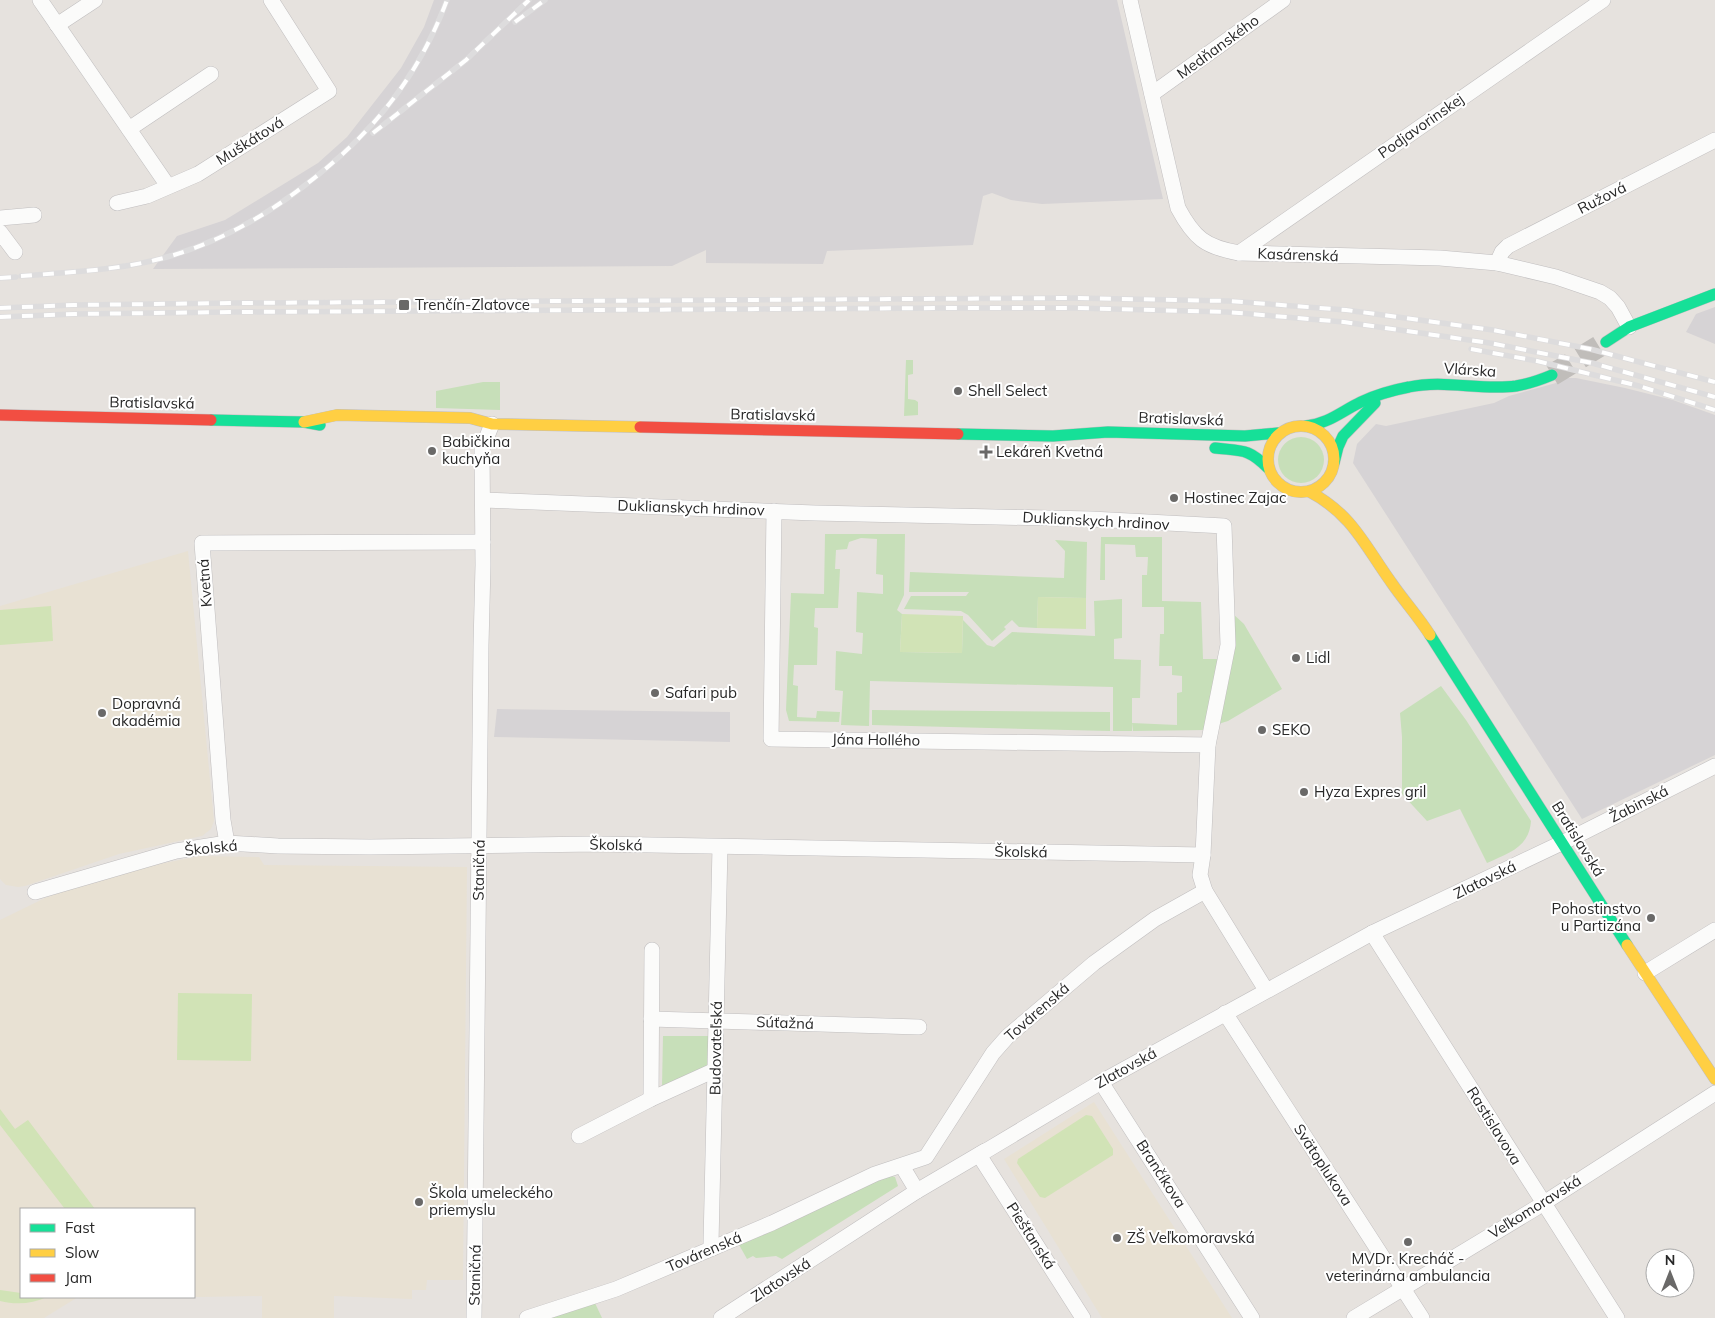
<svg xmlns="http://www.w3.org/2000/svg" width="1715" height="1318" font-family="Mulish,sans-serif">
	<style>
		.industrial { fill: #d6d3d5 }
		.education { fill: #e8e1d3 }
		.green { fill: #c7dfb9 }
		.pitch { fill: #d1e3b6 }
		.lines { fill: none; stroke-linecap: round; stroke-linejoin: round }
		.secondary-tunnel { stroke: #c0bdba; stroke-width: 22; stroke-dasharray: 22 11; stroke-linecap: butt }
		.street-casing { stroke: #c0bebf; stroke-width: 16 }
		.fast-casing { stroke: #c0bebf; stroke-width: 12 }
		.slow-casing { stroke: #c0bebf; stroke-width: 12 }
		.jam-casing { stroke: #c0bebf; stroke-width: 12 }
		.street { stroke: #fbfbfa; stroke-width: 15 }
		.fast { stroke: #16e098; stroke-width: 11 }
		.slow { stroke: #ffcf43; stroke-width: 11 }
		.jam { stroke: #f24e42; stroke-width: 11 }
		.rail-casing { stroke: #dddcdd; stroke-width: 5.5 }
		.rail { stroke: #fff; stroke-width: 4; stroke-dasharray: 11; stroke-linecap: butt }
		.poi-dot { fill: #6a6968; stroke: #fff; stroke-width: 2 }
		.labels { text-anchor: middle; stroke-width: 4; stroke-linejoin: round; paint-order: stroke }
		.street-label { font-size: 15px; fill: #282828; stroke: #fff }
		.poi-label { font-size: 15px; fill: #282828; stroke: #fff; text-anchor: start }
	</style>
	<rect width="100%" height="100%" fill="#e6e2de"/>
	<g class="industrial">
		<path d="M434 0H1117L1163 199 1042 204 1011 200 992 193 983 196 973 245 827 251 823 264 706 263V250L672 266 153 269 177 236 225 220 318 163 347 137 401 68 424 27Z"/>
		<path d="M1715 307V344L1686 332 1696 314Z"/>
		<path d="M1564 378H1576L1625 388 1673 400 1715 415V755L1582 819 1353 463 1357 444 1376 424 1386 426 1494 403 1509 396 1556 383Z"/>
		<path d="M497 709 730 712V742L494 737Z"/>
	</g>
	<g class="education">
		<path d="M188 551 214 821 211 829 202 836 119 854 25 886 18 887 6 885 0 879V606Z"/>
		<path d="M200 856 259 857 264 865 467 867 463 1280H427L426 1290H412V1299L334 1296V1318H262V1296L80 1299 78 1297H194V1209H21V1297H78L44 1318H0V920L45 898 69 889 159 864Z"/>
		<path d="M1094 1102 1232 1318H1102L1004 1159Z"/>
	</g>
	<g class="green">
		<path d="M906 360H913V374L908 375V399L915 400 918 402V415L904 416Z"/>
		<path d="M483 382H500V410L436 408V391Z"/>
		<circle cx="1301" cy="460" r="23"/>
		<path d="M825 534H905L904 595 897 610 902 614 900 652 962 653 963 620 987 645 994 647 1012 632 1095 636 1094 601 1122 599V638L1114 639V659L1141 660 1140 698H1132V731H1113V687L870 681 869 726 841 725 843 691 835 690 836 651 862 654 863 633 856 632 857 592 883 594V575L876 574 877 539 861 538 849 542 847 549 836 550 835 569H840L838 608H815L814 627 818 628 817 665H794L793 685 798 686 797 717 816 718 817 711 840 712 839 722 789 721 786 710 791 593 824 594Z"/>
		<path d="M1101 537H1162V601L1201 602 1203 659H1220L1205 730 1133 731 1132 723 1177 725V693L1182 692V676L1172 675V666H1159L1160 634H1164V607H1142V575H1147L1148 557H1136L1135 545 1105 544V580H1100Z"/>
		<path d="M1055 540 1087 542 1086 598 1038 597 1037 628 1019 627 1012 620 1004 627 1006 629 992 641 968 615 961 611 904 609 911 596H966L969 592H909L910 572 1064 578 1065 551Z"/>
		<path d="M1232 613 1244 624 1282 689 1228 721 1215 725 1232 665Z"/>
		<path d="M1441 686 1466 720 1531 821C1529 848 1508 853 1487 863L1460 809 1427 821 1402 794V737L1400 713Z"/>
		<path d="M872 710 1110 712V731L872 725Z"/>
		<path d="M663 1036H708V1066L662 1086Z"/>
		<path d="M891 1176 895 1177 898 1186 782 1259 776 1256 756 1258 753 1256 747 1259 738 1243 884 1177Z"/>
		<path d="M595 1303 602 1318H549Z"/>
	</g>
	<g class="pitch">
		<path d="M1038 597 1086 598V629L1037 628Z"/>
		<path d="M51 606 53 641 0 645V610Z"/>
		<path d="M902 614 963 616 962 653 900 652Z"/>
		<path d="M178 993 252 994 251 1061 177 1060Z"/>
		<path d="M0 1109 15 1129 28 1120 95 1209H65L0 1125Z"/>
		<path d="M1086 1115 1092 1116 1113 1149V1155L1045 1198 1040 1197 1017 1163 1018 1159Z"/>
		<path d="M0 1290 21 1293V1297H47C32 1304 16 1305 0 1301Z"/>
	</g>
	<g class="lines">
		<path class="secondary-tunnel" d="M1552 375 1606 342"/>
		<g class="street-casing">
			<g id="street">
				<path d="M40 0 168 186"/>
				<path d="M1130 0 1178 208C1194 238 1205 247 1239 253L1440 258 1497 263 1556 277 1600 292 1610 298 1618 307 1629 327"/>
				<path d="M57 25 95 0"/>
				<path d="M1152 94 1283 0"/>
				<path d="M129 129 211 74"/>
				<path d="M117 203 147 196 198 174 329 91 271 0"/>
				<path d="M0 218 34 215"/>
				<path d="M0 232 15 252"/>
				<path d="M1239 253 1603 0"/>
				<path d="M1497 263 1502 252 1508 246 1715 140"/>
				<path d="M483 500 815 513 1091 519 1224 526 1228 645 1208 745 1203 855 1200 875 1205 891 1266 990"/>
				<path d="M774 511 771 739 1208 745"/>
				<path d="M227 843 223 820 202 543 483 542"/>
				<path d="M35 892 176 851 227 843 278 846 370 847 596 844 1203 855"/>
				<path d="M1372 933 1617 1318"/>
				<path d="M1645 973 1715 930"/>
				<path d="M1225 1013 1422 1318"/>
				<path d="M651 1019 919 1027"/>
				<path d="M1101 1082 1252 1318"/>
				<path d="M651 1099 652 950"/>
				<path d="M579 1136 651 1099 715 1070"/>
				<path d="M979 1155 1101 1082 1372 933 1572 838 1715 766"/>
				<path d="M979 1155 1083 1318"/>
				<path d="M904 1165 905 1171 917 1191"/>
				<path d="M713 1248 711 1243 720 847"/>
				<path d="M474 1318 481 645 483 565 482 449 492 424"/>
				<path d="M527 1318 616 1289 772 1223 875 1174 926 1157 993 1053 1008 1036 1094 963 1155 919 1205 891"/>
				<path d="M721 1318 917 1191 985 1151"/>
				<path d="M1354 1318 1536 1208 1715 1093"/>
			</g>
		</g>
		<g class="fast-casing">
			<g id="fast">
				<path d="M1606 342 1629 327 1715 294"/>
				<path d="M211 420 304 422 320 425"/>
				<path d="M1306 426C1328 424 1342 411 1361 402 1376 395 1393 390 1409 387 1445 379 1480 391 1516 386 1528 384 1540 380 1552 375"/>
				<path d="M958 434 1053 436 1108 432 1245 436 1278 433"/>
				<path d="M1215 448C1242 451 1248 448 1268 468"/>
				<path d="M1334 463 1338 447 1343 436 1375 403"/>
				<path d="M1430 635 1627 945"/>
			</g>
		</g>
		<g class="slow-casing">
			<g id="slow">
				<path d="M304 422 337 415 470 418 492 424 640 427"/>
				<circle cx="1301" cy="459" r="33"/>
				<path d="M1310 492C1352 514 1365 546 1391 582 1404 601 1418 616 1430 635"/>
				<path d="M1627 945 1715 1079"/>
			</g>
		</g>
		<g class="jam-casing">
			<g id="jam">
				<path d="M0 415 211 420"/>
				<path d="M640 427 958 434"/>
			</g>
		</g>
		<use href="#street" class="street"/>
		<use href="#fast" class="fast"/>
		<use href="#slow" class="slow"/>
		<use href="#jam" class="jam"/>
		<g class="rail-casing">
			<g id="rail">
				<path d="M515 22 545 0"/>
				<path d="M373 133 466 60 529 0"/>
				<path d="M21 276C72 272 125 270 174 255 222 240 265 216 304 186 371 135 417 80 447 0"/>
				<path d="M0 278 16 277"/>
				<path d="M0 308 74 305 233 303 1075 298 1229 301 1346 310 1493 330 1590 349 1715 382"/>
				<path d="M0 317 75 314 232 312 954 308H1075L1227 312 1344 322 1490 343 1592 363 1715 397"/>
				<path d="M1471 349 1537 361 1639 386 1715 410"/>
			</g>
		</g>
		<use href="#rail" class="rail"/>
	</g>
	<g class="poi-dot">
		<rect x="398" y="299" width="12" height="12" rx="2.5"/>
		<circle cx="958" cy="391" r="5"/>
		<circle cx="432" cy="451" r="5"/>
		<path d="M983.5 444.5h5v5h5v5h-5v5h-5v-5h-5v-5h5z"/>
		<circle cx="1174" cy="498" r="5"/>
		<circle cx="1296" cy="658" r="5"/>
		<circle cx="655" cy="693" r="5"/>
		<circle cx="102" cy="713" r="5"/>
		<circle cx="1262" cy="730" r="5"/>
		<circle cx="1304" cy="792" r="5"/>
		<circle cx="1651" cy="918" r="5"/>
		<circle cx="419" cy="1202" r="5"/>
		<circle cx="1117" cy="1238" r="5"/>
		<circle cx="1408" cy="1242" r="5"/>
	</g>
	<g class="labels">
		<g class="street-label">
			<text transform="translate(1218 47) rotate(-36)" y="5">Medňanského</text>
			<text transform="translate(1421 126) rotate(-35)" y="5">Podjavorinskej</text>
			<text transform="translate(250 141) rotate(-32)" y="5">Muškátová</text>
			<text transform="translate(1602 198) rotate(-27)" y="5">Ružová</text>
			<text transform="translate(1298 255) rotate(2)" y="5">Kasárenská</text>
			<text transform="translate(1470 370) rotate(4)" y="5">Vlárska</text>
			<text transform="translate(152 403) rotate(1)" y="5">Bratislavská</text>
			<text transform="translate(773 415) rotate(1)" y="5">Bratislavská</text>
			<text transform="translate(1181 419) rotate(2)" y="5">Bratislavská</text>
			<text transform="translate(691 508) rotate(2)" y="5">Duklianskych hrdinov</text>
			<text transform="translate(1096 521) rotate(3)" y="5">Duklianskych hrdinov</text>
			<text transform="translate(205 583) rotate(-94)" y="5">Kvetná</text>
			<text transform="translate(876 740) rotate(1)" y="5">Jána Hollého</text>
			<text transform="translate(1639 804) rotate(-27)" y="5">Žabinská</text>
			<text transform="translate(1578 839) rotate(58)" y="5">Bratislavská</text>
			<text transform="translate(616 845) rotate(1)" y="5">Školská</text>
			<text transform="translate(211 848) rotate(-6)" y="5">Školská</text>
			<text transform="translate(1021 852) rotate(1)" y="5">Školská</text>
			<text transform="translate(479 870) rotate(-89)" y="5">Staničná</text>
			<text transform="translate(1485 880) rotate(-26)" y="5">Zlatovská</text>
			<text transform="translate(1037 1012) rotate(-41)" y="5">Továrenská</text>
			<text transform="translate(785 1023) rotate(2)" y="5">Súťažná</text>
			<text transform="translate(716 1048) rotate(-89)" y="5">Budovateľská</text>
			<text transform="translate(1126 1068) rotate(-29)" y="5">Zlatovská</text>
			<text transform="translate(1494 1126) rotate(58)" y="5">Rastislavova</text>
			<text transform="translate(1323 1165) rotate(57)" y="5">Svätoplukova</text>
			<text transform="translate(1161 1174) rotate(57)" y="5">Brančíkova</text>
			<text transform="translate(1535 1207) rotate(-32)" y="5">Veľkomoravská</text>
			<text transform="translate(1031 1236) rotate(57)" y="5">Piešťanská</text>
			<text transform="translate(704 1252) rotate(-23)" y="5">Továrenská</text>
			<text transform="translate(475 1275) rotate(-89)" y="5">Staničná</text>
			<text transform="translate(781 1280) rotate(-33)" y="5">Zlatovská</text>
		</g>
		<g class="poi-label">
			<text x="415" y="310">Trenčín-Zlatovce</text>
			<text x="968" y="396">Shell Select</text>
			<text x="442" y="447">Babičkina<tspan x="442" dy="17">kuchyňa</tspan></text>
			<text x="996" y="457">Lekáreň Kvetná</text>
			<text x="1184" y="503">Hostinec Zajac</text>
			<text x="1306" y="663">Lidl</text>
			<text x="665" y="698">Safari pub</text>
			<text x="112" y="709">Dopravná<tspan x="112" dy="17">akadémia</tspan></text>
			<text x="1272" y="735">SEKO</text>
			<text x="1314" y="797">Hyza Expres gril</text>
			<text x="1641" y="914" text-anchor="end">Pohostinstvo<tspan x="1641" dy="17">u Partizána</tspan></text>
			<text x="429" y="1198">Škola umeleckého<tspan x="429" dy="17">priemyslu</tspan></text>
			<text x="1127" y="1243">ZŠ Veľkomoravská</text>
			<text x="1408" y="1264" text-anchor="middle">MVDr. Krecháč -<tspan x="1408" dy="17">veterinárna ambulancia</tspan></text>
		</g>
	</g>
	<rect x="20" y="1208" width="175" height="90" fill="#ffffff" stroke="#a9a9a9"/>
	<rect x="30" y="1224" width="25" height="8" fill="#16e098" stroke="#a9a9a9"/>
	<text x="65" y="1233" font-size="15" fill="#282828">Fast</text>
	<rect x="30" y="1249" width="25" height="8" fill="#ffcf43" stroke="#a9a9a9"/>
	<text x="65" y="1258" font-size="15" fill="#282828">Slow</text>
	<rect x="30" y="1274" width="25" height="8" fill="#f24e42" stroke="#a9a9a9"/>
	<text x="65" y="1283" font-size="15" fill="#282828">Jam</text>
	<g transform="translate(1670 1273)"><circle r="24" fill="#ffffff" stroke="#a9a9a9"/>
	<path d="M0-4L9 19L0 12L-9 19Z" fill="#6a6968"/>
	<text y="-8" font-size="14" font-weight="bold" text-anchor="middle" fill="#282828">N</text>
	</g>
</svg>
